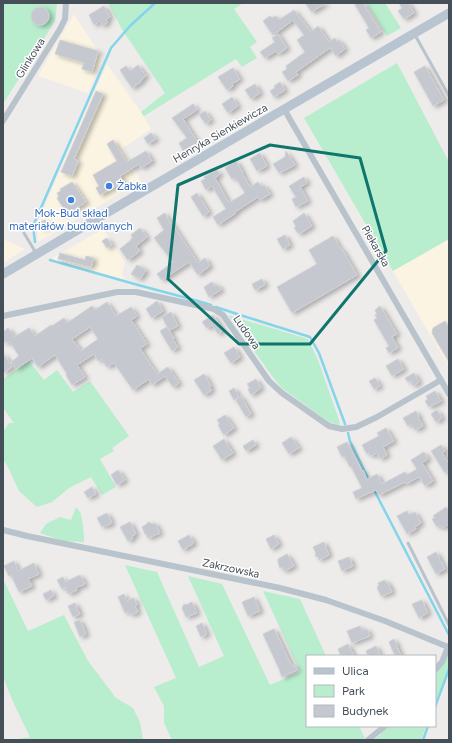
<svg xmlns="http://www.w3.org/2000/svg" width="452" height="743" font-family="Figtree,sans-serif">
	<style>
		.commercial { fill: #fbf4e2 }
		.green { fill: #b8edcd }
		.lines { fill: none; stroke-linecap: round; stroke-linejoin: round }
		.stream { stroke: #85d5ea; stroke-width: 2.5 }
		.building { fill: #c5c8ce; stroke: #cfd1d7; fill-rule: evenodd; filter: url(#shadow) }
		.lane { stroke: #b9c3cb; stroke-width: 3 }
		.street { stroke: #b9c3cb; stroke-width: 6 }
		.secondary { stroke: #b8c4d0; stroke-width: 9 }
		.marked { fill: none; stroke: #0f766e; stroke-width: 3; stroke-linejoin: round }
		.shop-dot { fill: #3f7fe0; stroke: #fff; stroke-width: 1.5 }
		.labels { text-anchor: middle; stroke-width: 3; stroke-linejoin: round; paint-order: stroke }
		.street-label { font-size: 11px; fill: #444f58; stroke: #fff }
		.shop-label { font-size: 11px; fill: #366cbe; stroke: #fff; text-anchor: start }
	</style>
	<defs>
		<filter id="shadow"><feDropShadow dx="3.5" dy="2" stdDeviation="2" flood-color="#0004"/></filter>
	</defs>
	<rect width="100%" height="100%" fill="#eeebeb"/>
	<g class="commercial">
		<path d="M74 14 98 51 103 58 88 93 38 76Z"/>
		<path d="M107 64 141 112 151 129 123 148 141 181 38 242 37 224 82 119Z"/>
		<path d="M103 229 125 262 122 273 126 282 51 259Z"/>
		<path d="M3 239 25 249 3 263Z"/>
		<path d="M449 239V368L393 271Z"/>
	</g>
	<g class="green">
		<path d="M3 3H57L55 21 3 104Z"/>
		<path d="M108 3H243L234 9 257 42 250 47 257 58 242 67 236 59 144 116 141 112 165 93 123 31Z"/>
		<path d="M366 3H385L401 28 387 36Z"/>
		<path d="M397 63 449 162V239L393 271 304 118Z"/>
		<path d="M228 315 308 339 318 360 340 423 338 425 329 422 282 388 272 376Z"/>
		<path d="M29 361 44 380 57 370 73 392 90 381 129 436 112 448 114 451 100 459 116 487 102 495 91 477 69 488 52 502 37 507 19 491 8 467 3 459V432L9 423H14L3 408V379Z"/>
		<path d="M76 507C77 509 79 510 80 512 82 516 85 538 84 542L63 541 40 533 46 524 60 517 71 520Z"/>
		<path d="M125 565 157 572 199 667 224 656 188 576 222 584 270 685 300 672 263 591 300 599 326 656H307V726H359L365 738 361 740H172L164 723V706L154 687 176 678Z"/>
		<path d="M3 579 28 631 64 615 88 661 116 698 133 708 140 722 143 740H12L30 737 14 704 3 677Z"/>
		<path d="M449 652V666L435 703V675L440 667Z"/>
		<path d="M388 726H426L421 740H373L379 736Z"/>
	</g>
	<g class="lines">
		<g class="stream">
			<path d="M35 242 33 226 111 48 130 26 155 3"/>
			<path d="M50 260 138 285 198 301 211 305"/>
			<path d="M216 307 240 315 310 337 319 353 345 424"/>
			<path d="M348 433 350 441 369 480"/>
			<path d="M373 488 449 635"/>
			<path d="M435 707 449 669"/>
			<path d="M423 740 428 726"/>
		</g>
	</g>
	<g class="building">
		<path d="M305 3H326L312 12Z"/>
		<path d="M354 3H363L381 32 371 38 366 30 369 28Z"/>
		<path d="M399 3H408L414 13 404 19 398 11 402 8Z"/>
		<path d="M104 6 110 17 106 20 108 22 102 26 100 21 94 25 89 15Z"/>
		<circle cx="40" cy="16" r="9"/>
		<path d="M294 10 311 32 318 26 329 42 335 38 337 42 339 40 345 49 336 56 330 48 296 72 298 75 288 81 282 72 287 69 286 66 305 52 297 40 304 35 293 20 273 35 263 21 270 16 272 18 276 16 279 20Z"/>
		<path d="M278 34 287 48 278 54 276 51 265 58 260 52 275 42 272 38Z"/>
		<path d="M60 40 98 51 92 72 82 69 84 63 55 54Z"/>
		<path d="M138 65 146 76 141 80 142 81 132 88 120 70 126 66 130 71Z"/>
		<path d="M425 66 444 100 433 106 414 72Z"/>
		<path d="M233 68 240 79 232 84 233 86 227 90 218 77Z"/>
		<path d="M280 82 285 90 274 97 270 91 275 88 274 86Z"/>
		<path d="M255 84 260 93 251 99 245 90Z"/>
		<path d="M96 91 103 94 74 159 78 161 72 176 61 172Z"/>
		<path d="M232 97 238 106 228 113 222 104Z"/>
		<path d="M193 104 197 110 183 119 198 143 184 152 179 143 187 138 172 118Z"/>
		<path d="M205 111 211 120 206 124 199 115Z"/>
		<path d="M151 133 156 139 148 144 144 138Z"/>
		<path d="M113 140 127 162 146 151 152 161 141 168 139 164 120 176 123 182 100 195 96 188 99 186 93 175 117 161 107 144Z"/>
		<path d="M286 151 295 165 279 173 273 164 285 157Z"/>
		<path d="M260 153 267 166 257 171 250 159Z"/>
		<path d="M236 161 243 173H242L250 187 258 182 261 187 264 185 270 194 260 200 258 197 235 212 236 213 218 225 213 217 226 209 212 186 206 190 201 181 205 179 204 177 217 170 220 174 215 178 229 203 245 193 235 177 232 179 225 168Z"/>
		<path d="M304 177 307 183 300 187 308 201 296 207 292 199 296 197 289 186Z"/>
		<path d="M72 182 86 202 67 214 57 198 59 197 57 193 61 191 60 189Z"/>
		<path d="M197 193 209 212 203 216 191 197Z"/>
		<path d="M165 213 170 223 171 222 198 263 205 258 210 266 198 275 189 262 162 280 157 274 173 262 154 238 164 230 157 218Z"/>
		<path d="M304 213 312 226 299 234 294 228 296 227 293 221Z"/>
		<path d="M45 220 48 226 42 229 38 223Z"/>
		<path d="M140 228 147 237 136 246 140 251 128 260 120 249 131 240V239L133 238 131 235Z"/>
		<path d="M285 235 290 245 283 249 277 239Z"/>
		<path d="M333 236 341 250 342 249 357 275 292 313 277 287 317 264 309 250Z"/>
		<path d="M107 238 112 245 107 248 102 241Z"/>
		<path d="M60 253 85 260 86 256 94 258 91 267 58 259Z"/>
		<path d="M137 265 146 270 140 279 131 274Z"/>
		<path d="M262 279 265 285 255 290 252 284Z"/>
		<path d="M212 282 215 286 218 285 221 290 209 297 204 287Z"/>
		<path d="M157 301 163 311 152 318 146 309Z"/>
		<path d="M107 302 116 316 131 307 137 316 131 320 147 344 140 348 146 358 157 374 168 367 179 383 173 387 165 376 152 385 149 379 133 390 114 363 107 367 101 359 98 361 94 354 77 365 85 377 72 385 66 375 67 374 55 355 38 367 32 358 16 369 11 362 19 356 10 342 7 343 6 341 3 342V332L8 328 14 337 29 328 35 336 51 325 52 326 64 318 67 323 92 306 95 310ZM90 327 98 339 81 351 72 339Z"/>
		<path d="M380 306 397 334 392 337 398 348 389 353 386 348 389 346 374 320 377 318 375 315 377 314 375 310Z"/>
		<path d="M171 312 178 326 169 330 162 317Z"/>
		<path d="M213 315 223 330 218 334 212 325 207 328 202 322Z"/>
		<path d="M445 321 449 327V362L432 333 433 328Z"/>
		<path d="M167 327 174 339 173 340 178 347 172 351 160 331Z"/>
		<path d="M234 347 240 357 231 363 224 353Z"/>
		<path d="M3 353 12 367 3 373Z"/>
		<path d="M398 359 404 369 392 376 386 366Z"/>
		<path d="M414 373 419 382 413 386 411 381 408 382 405 378Z"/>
		<path d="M204 374 211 386 209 387 212 390 204 395 194 380Z"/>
		<path d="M375 378 380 386 374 389 369 381Z"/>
		<path d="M256 379 261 388 251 395 248 389 250 388 247 384Z"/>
		<path d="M234 388 239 397 234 400 229 391Z"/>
		<path d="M435 391 441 401 429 407 425 401 428 399 426 396Z"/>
		<path d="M241 396 251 414 246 417 236 400Z"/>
		<path d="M437 410 442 418 436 422 431 414Z"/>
		<path d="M416 411 419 417H418L423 426 415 430 411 424 408 426 403 418Z"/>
		<path d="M225 415 234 428 224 435 218 425 220 424 217 420Z"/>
		<path d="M386 428 394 441 383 447 387 455 380 459 377 453 371 456 369 453 367 454 362 445 379 436 377 433Z"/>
		<path d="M291 437 299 448 289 454 282 443Z"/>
		<path d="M224 439 233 453 222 460 213 446Z"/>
		<path d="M253 440 256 445 246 451 243 446Z"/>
		<path d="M347 442 362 471 363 470 367 479 377 474 382 484 405 472 407 475 417 469 411 460 424 452 428 459 422 463 433 481 425 486 419 477 406 484 405 482 379 495 376 490 356 499 353 492 362 488 351 466 350 467 344 456 342 457 337 447Z"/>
		<path d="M441 445 445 451 442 453 449 464V470L445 473 431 451Z"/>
		<path d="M118 470 125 480 117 485 111 475Z"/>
		<path d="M92 487 96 494 88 498 84 492Z"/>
		<path d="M446 507 449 511V524L442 528 440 525 437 527 432 519 435 518 433 516Z"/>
		<path d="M407 511 409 515 415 512 421 523 415 527 416 529 407 534 397 516Z"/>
		<path d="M107 513 112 523 106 526 105 525 102 527 97 518Z"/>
		<path d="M130 522 136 534 132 536 133 538 128 541 120 527Z"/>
		<path d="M148 522 153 524 155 523 160 533 148 538 147 535 145 534 142 527 147 524Z"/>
		<path d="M189 535 194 543 183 550 178 541Z"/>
		<path d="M274 535 279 544 271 549 266 539Z"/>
		<path d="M324 542 329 555 319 560 318 557 315 556 316 553 313 547Z"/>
		<path d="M436 552 445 569 436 574 427 557Z"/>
		<path d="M287 554 294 566 284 571 282 567 280 568 278 562V559Z"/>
		<path d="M349 557 353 566 342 571 338 561Z"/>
		<path d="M14 561 18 571 34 563 39 574 28 579 32 586 19 592 11 575 9 576 4 566Z"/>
		<path d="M80 575 85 584 76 588 77 590 68 594 66 587 62 589 57 580 63 577 65 582Z"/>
		<path d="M385 580 386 583H388L392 592 381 596 377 587 379 586 378 583Z"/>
		<path d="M51 590 54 596 46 600 43 594Z"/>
		<path d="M124 594 127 601 134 598 137 605 135 606 138 612 131 615 129 611 125 613 118 597Z"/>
		<path d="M254 597 260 611 248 616 242 602Z"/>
		<path d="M422 600 428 613 419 618 412 604Z"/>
		<path d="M192 602 197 613 186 617 182 608 184 604 186 605Z"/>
		<path d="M75 603 80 614 73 617 68 606Z"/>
		<path d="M80 620 86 634 80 637 74 622Z"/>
		<path d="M202 623 207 634 201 637 196 626Z"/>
		<path d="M360 626 362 631 367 629 370 636 352 643 347 631Z"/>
		<path d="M274 629 292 666 294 665 297 670 282 677 280 672V671L263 634Z"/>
		<path d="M394 639 401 656H395L389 642Z"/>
		<path d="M348 644 354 656H341L338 649Z"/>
		<path d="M376 646 380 654 374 656H368L366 651Z"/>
	</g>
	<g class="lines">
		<g class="lane">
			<path d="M415 35 449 96"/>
			<path d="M24 233 36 253"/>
			<path d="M408 543 449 625"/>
		</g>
		<g class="street">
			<path d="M284 109 449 394"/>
			<path d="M3 121 60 29 65 19 66 3"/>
			<path d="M3 316 117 292H136L214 309 223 315 269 381 282 393 329 426 342 429 356 427 377 417 441 380"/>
			<path d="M3 530 27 536 280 588 326 600 385 621 448 647 449 646"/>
			<path d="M435 670 442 662 448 647"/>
			<path d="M368 740 385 726"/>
		</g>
		<path class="secondary" d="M3 274 132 198 449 13"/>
	</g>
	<path class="marked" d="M270 145 360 158 386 251 310 344H239L168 279 178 185Z"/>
	<g class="shop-dot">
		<circle cx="109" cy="186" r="4"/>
		<circle cx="71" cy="200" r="4"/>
	</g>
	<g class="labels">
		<g class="street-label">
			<text transform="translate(30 58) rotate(-58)" y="4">Glinkowa</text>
			<text transform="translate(220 133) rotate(-30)" y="4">Henryka Sienkiewicza</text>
			<text transform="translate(376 246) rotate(60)" y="4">Piekarska</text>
			<text transform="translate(247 332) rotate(55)" y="4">Ludowa</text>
			<text transform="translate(231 568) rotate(12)" y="4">Zakrzowska</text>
		</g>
		<g class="shop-label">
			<text x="117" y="190">Żabka</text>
			<text x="71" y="217" text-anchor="middle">Mok-Bud skład<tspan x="71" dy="13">materiałów budowlanych</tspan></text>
		</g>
	</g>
	<rect width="452" height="743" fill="none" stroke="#444f58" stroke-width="8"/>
	<rect x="306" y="655" width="130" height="72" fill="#ffffff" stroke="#b4b9bc"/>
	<rect x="314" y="668" width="20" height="6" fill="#b8c4d0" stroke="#b4b9bc"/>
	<text x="342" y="675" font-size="12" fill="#444f58">Ulica</text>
	<rect x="314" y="685" width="20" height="12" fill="#b8edcd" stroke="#b4b9bc"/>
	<text x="342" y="695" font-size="12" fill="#444f58">Park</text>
	<rect x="314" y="705" width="20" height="12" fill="#c5c8ce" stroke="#b4b9bc"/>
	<text x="342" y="715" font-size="12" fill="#444f58">Budynek</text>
</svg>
